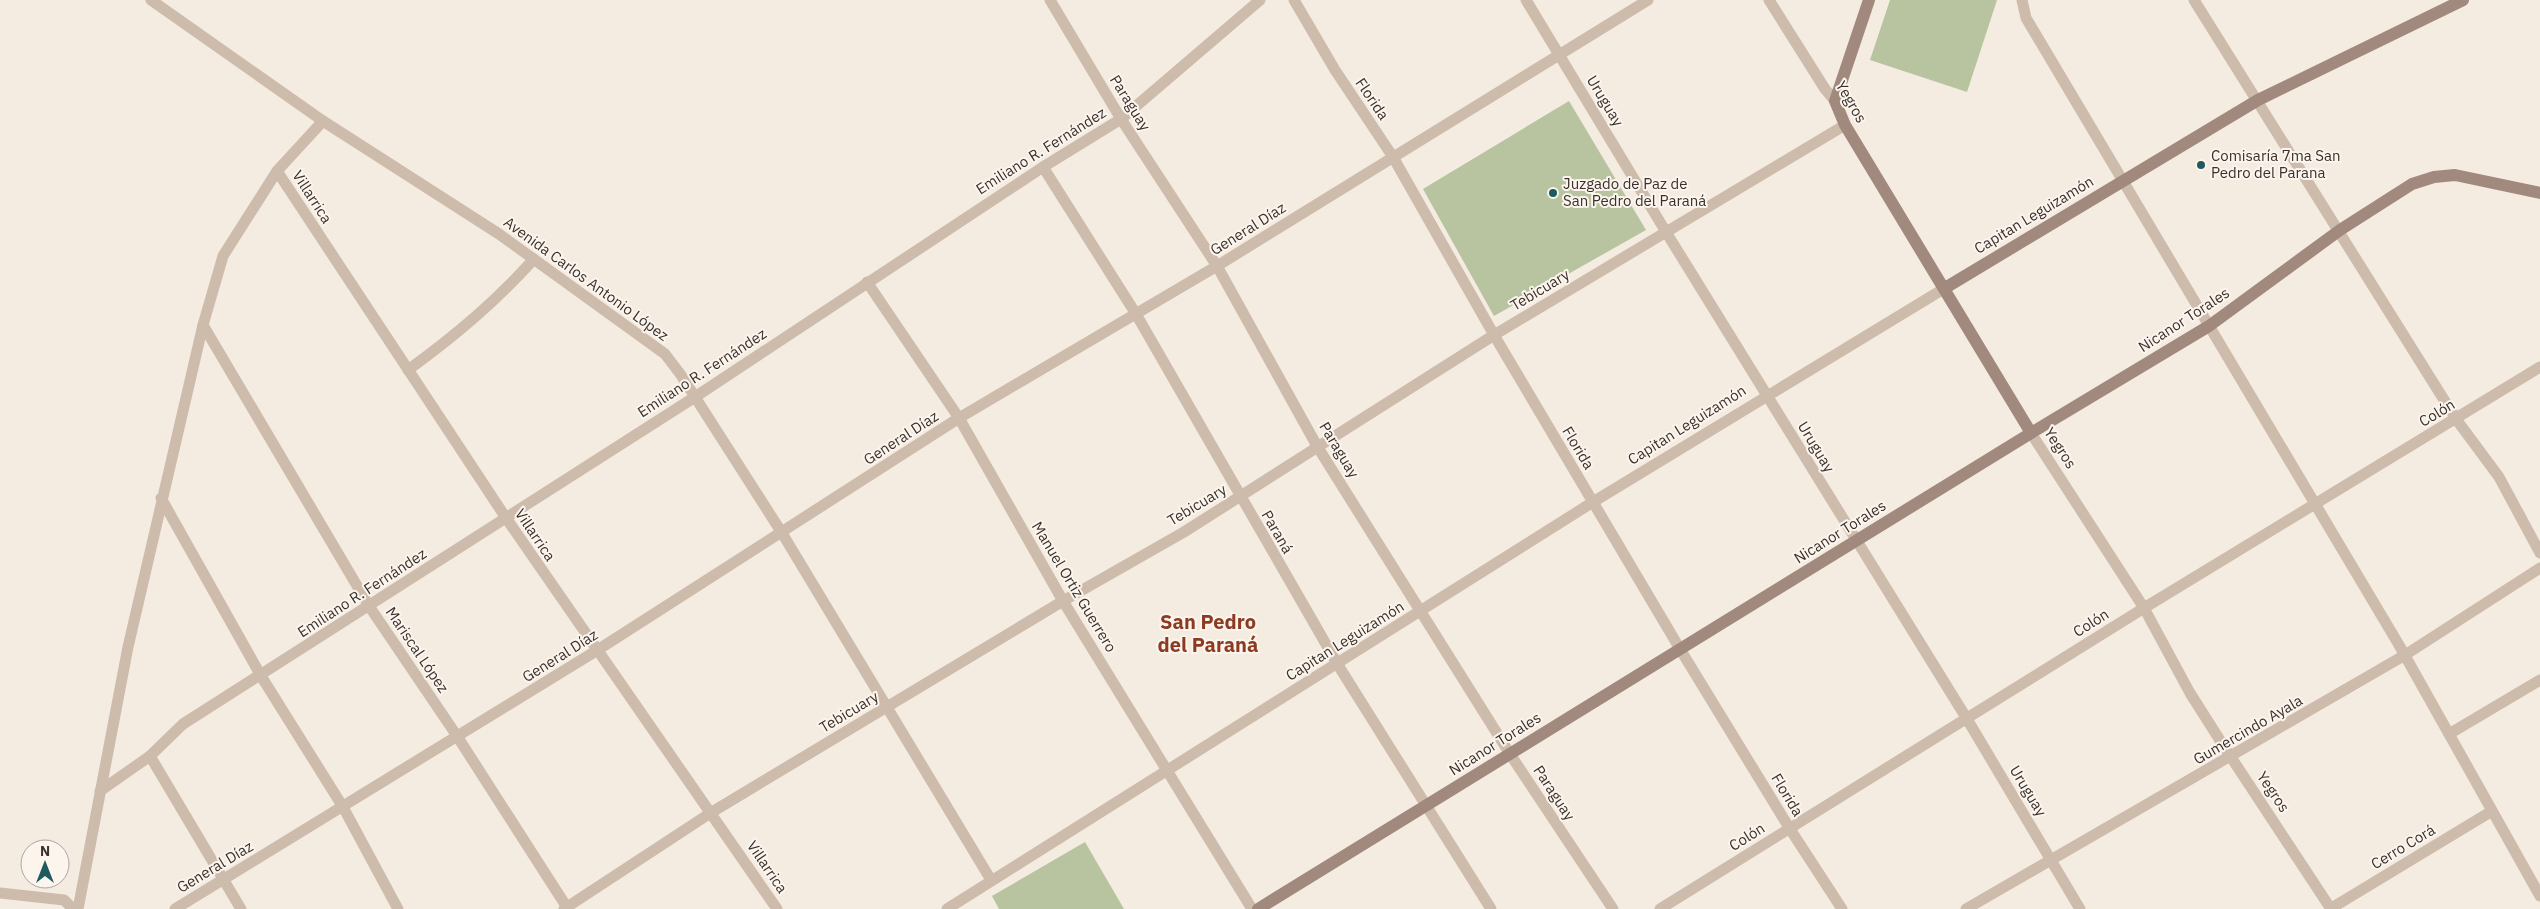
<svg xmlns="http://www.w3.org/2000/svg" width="2540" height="909" font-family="'IBM Plex Sans',sans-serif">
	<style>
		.green { fill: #b8c4a0 }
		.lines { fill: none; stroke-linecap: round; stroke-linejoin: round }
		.street { stroke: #cdbbac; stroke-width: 11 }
		.secondary { stroke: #a18a7d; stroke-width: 12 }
		.poi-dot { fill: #1f5a5e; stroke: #fbf5ee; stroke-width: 2 }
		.labels { text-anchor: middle; stroke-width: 4; stroke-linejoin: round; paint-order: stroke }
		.street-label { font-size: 15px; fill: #3b302b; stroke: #fbf5ee }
		.poi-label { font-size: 15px; fill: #3b302b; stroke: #fbf5ee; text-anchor: start }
		.district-label { font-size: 20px; font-weight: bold; fill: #8c3b22; stroke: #fbf5ee }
	</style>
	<rect width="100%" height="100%" fill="#f4ebe1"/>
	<g class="green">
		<path d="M1890 0H1997L1967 92 1870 60Z"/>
		<path d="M1569 101 1646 230 1494 316 1423 189Z"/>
		<path d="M1085 842 1124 909H999L992 896Z"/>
	</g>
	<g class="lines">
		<g class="street">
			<path d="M151 0 323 121 499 234 665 354 681 375 782 533 991 880"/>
			<path d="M1050 0 1121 119 1217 266 1317 446 1510 754 1613 909"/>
			<path d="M1294 0 1335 70 1393 157 1494 335 1680 649 1790 829 1842 909"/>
			<path d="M1526 0 1666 232 1967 719 2080 909"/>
			<path d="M1769 0 1825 89 1835 101"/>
			<path d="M2022 0 2026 18 2399 645 2540 896"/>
			<path d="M2194 0 2456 419 2499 477 2540 553"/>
			<path d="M1043 167 1136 314 1338 665 1491 909"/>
			<path d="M277 171 506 518 777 909"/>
			<path d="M867 282 959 418 1063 601 1252 909"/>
			<path d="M203 325 369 606 457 736 568 909"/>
			<path d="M408 370C456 335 494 303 534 259"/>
			<path d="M2031 433 2144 608 2190 693 2223 745 2331 909"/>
			<path d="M161 498 261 676 343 807 398 909"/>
			<path d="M2449 734 2540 680"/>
			<path d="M150 756 241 909"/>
			<path d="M100 791 150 756 183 724 695 397 1043 167 1121 119 1260 0"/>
			<path d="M0 893 64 900 73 909"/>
			<path d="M78 909 128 647 203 325 223 256 277 171 323 121"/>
			<path d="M175 909 596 651 959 418 1217 266 1648 0"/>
			<path d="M564 909 712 812 1063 601 1184 532 1494 335 1845 125"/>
			<path d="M947 909 1593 502 1945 288"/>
			<path d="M1660 909 2144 608 2540 367"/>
			<path d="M1966 909 2405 655 2540 568"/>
			<path d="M2330 909 2492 811"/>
		</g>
		<g class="secondary">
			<path d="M1869 0 1835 101 1845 125 2031 433"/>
			<path d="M1945 288 2258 100 2463 0"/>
			<path d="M1258 909 2031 433 2209 326 2340 230 2412 184 2434 177 2455 175 2540 193"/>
		</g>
	</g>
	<g class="poi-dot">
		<circle cx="2201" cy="165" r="5"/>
		<circle cx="1553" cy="193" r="5"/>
	</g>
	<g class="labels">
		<g class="street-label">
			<text transform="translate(1372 99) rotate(56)" y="5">Florida</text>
			<text transform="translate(1605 101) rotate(59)" y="5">Uruguay</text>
			<text transform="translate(1851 102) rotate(60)" y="5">Yegros</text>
			<text transform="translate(1130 103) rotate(58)" y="5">Paraguay</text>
			<text transform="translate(1041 151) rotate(-32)" y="5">Emiliano R. Fernández</text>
			<text transform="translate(312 197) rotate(57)" y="5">Villarrica</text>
			<text transform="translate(2034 215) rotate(-31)" y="5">Capitan Leguizamón</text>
			<text transform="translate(1248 229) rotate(-32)" y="5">General Díaz</text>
			<text transform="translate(586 279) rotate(36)" y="5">Avenida Carlos Antonio López</text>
			<text transform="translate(1540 290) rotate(-31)" y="5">Tebicuary</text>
			<text transform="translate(2184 320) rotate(-33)" y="5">Nicanor Torales</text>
			<text transform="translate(702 373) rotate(-33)" y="5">Emiliano R. Fernández</text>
			<text transform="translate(2437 413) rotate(-31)" y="5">Colón</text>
			<text transform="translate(1687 425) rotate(-32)" y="5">Capitan Leguizamón</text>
			<text transform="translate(901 438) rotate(-33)" y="5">General Díaz</text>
			<text transform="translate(1816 447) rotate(59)" y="5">Uruguay</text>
			<text transform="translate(1578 448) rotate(59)" y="5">Florida</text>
			<text transform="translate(2060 448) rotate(57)" y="5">Yegros</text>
			<text transform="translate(1339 450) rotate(59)" y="5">Paraguay</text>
			<text transform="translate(1197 505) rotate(-31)" y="5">Tebicuary</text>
			<text transform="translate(1277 532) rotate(60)" y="5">Paraná</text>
			<text transform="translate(1840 532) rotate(-32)" y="5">Nicanor Torales</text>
			<text transform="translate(535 535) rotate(56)" y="5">Villarrica</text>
			<text transform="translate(1074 587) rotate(59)" y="5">Manuel Ortiz Guerrero</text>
			<text transform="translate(362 593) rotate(-33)" y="5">Emiliano R. Fernández</text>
			<text transform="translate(2091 623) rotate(-32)" y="5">Colón</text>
			<text transform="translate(1345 641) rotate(-32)" y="5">Capitan Leguizamón</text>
			<text transform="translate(417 650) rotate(56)" y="5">Mariscal López</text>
			<text transform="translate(560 656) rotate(-32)" y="5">General Díaz</text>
			<text transform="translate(849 712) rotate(-31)" y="5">Tebicuary</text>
			<text transform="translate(2248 730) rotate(-30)" y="5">Gumercindo Ayala</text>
			<text transform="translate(1495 744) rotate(-32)" y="5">Nicanor Torales</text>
			<text transform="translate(2028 791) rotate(59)" y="5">Uruguay</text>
			<text transform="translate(2273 792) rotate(56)" y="5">Yegros</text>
			<text transform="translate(1554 793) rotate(57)" y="5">Paraguay</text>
			<text transform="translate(1787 795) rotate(59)" y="5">Florida</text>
			<text transform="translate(1747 837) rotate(-32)" y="5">Colón</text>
			<text transform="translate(2403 847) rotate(-31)" y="5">Cerro Corá</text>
			<text transform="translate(215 867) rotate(-31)" y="5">General Díaz</text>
			<text transform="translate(767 867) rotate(56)" y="5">Villarrica</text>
		</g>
		<g class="poi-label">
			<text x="2211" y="161">Comisaría 7ma San<tspan x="2211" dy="17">Pedro del Parana</tspan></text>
			<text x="1563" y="189">Juzgado de Paz de<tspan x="1563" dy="17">San Pedro del Paraná</tspan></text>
		</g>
		<g class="district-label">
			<text x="1208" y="629">San Pedro<tspan x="1208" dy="23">del Paraná</tspan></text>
		</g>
	</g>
	<g transform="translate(45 864)"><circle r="24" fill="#fbf5ee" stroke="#aea6a0"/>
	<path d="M0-4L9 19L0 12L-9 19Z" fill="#1f5a5e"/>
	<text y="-8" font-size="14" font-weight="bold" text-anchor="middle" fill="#3b302b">N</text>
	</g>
</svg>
